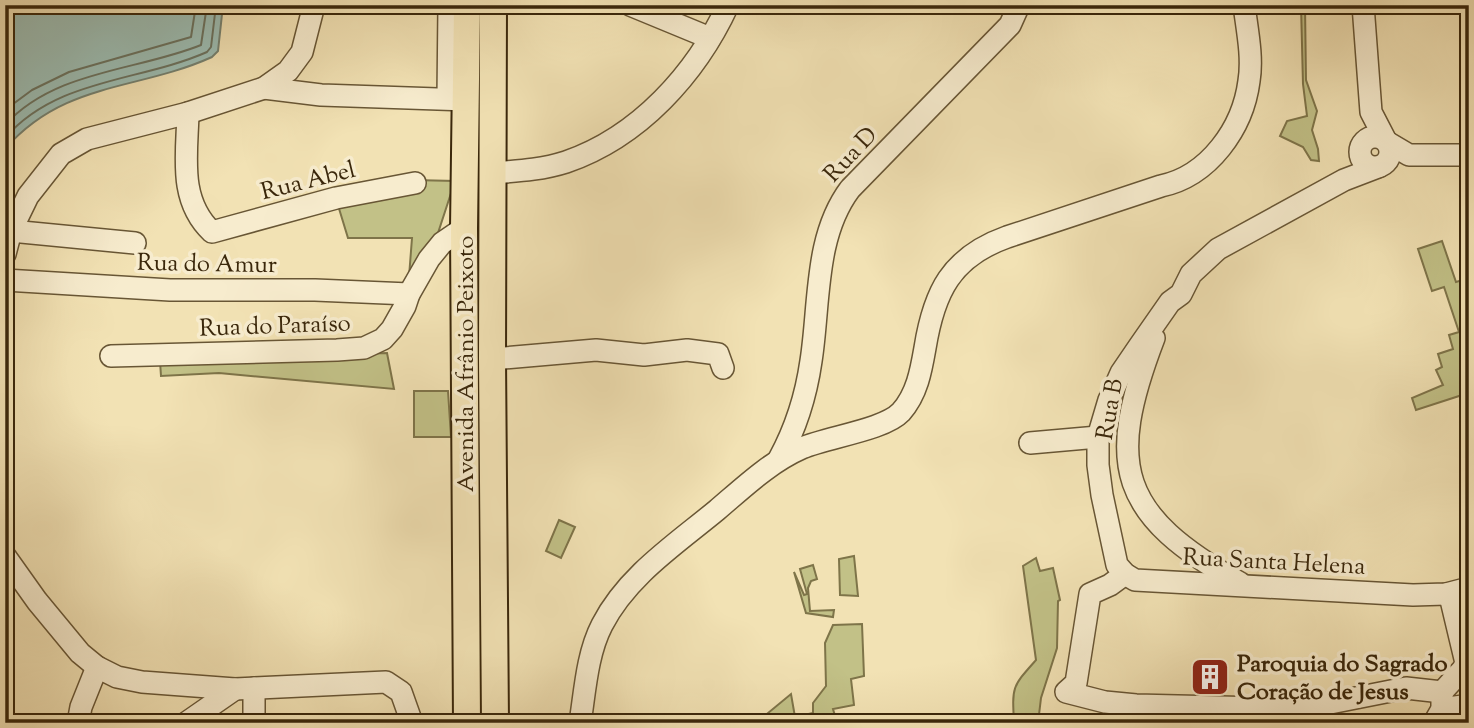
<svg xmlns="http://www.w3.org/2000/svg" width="1474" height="728" font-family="'Sorts Mill Goudy',serif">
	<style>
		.green { fill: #c2c187; stroke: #7e7449; stroke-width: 2 }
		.water { fill: #9cbdb3; stroke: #758170; stroke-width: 2 }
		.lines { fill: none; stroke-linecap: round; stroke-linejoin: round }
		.shore { stroke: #6b725f; stroke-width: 2 }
		.minor-casing { stroke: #685635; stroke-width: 24 }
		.major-casing { stroke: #3a270b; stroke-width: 30 }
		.minor { stroke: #f7ecce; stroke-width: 21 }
		.major { stroke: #f2e2b4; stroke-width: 26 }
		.labels { text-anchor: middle; stroke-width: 7; stroke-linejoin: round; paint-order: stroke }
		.street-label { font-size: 24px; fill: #3a270b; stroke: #f7ecce }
		.poi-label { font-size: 24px; font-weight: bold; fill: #3a270b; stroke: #f7ecce; text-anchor: start }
	</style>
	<rect width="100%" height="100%" fill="#f2e2b4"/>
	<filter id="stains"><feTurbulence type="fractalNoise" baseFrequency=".00286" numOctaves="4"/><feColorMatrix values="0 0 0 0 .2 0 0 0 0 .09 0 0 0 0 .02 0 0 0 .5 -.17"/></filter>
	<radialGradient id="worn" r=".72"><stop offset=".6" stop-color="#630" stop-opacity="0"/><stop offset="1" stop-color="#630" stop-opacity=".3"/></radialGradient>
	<g class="green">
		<path d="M1301 5H1305L1306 80 1317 111 1312 130 1318 149 1319 161 1311 160 1303 147 1280 136 1287 121 1307 116 1303 84Z"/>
		<path d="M413 180 455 181 421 285 409 277 412 238H348L337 202Z"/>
		<path d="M1442 241 1456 282 1469 278V389L1459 396 1416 410 1412 398 1443 385 1436 370 1442 367 1438 354 1453 349 1449 335 1459 332 1444 287 1432 291 1418 249Z"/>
		<path d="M387 353 394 389 219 373 161 376 160 361Z"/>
		<path d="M414 391H448L451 437H414Z"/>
		<path d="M559 520 575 527 561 558 546 551Z"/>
		<path d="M854 556 858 596 840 595 839 559Z"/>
		<path d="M1036 558 1040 571 1053 568 1060 600 1058 601 1057 648 1041 698 1038 723H1014C1012 686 1012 687 1036 660L1023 566Z"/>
		<path d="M813 565 817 579 811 581 808 588 810 611 834 610 833 617 806 613 794 572 804 595 807 594 800 569Z"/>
		<path d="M862 624 864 676 851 679 854 705 833 709 837 723H756L791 694 795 717 813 713V703L826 686 825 643 833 625Z"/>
	</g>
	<path class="water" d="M5 5H223L218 51 212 57C137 91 64 81 5 149Z"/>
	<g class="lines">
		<g class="shore">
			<path d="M5 110 32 90 69 72 191 37 196 5"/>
			<path d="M5 125C55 70 137 71 201 45L207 5"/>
			<path d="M5 138C57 78 139 82 207 52L211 47 216 5"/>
		</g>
		<g class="minor-casing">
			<g id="minor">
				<path d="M630 5 710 38"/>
				<path d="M1363 5 1371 112 1386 141"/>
				<path d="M264 88 321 95 467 100"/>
				<path d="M448 98 449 5"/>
				<path d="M188 113C187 155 178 200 212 232L336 198 415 183"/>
				<circle cx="1375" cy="152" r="15"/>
				<path d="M1387 142 1409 155H1469"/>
				<path d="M1378 167 1344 180 1218 249 1191 274 1181 294 1170 302 1140 345 1121 373 1109 400 1098 437V465L1102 495 1117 565 1125 574 1135 580 1413 595 1446 594 1469 588"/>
				<path d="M492 173C517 171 541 170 566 162 639 137 696 74 728 5"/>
				<path d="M11 231 135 243"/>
				<path d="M5 254 11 231 28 196 61 154 87 139 188 113 264 88 288 71 302 52 314 5"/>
				<path d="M5 280 170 290H315L409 294"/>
				<path d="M1154 338C1105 466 1119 515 1240 583"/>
				<path d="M111 356 337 350 364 348 383 339 392 329 405 306 409 294 429 259 442 243 464 228"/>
				<path d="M492 359 596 350 644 355 687 350 718 354 723 368"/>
				<path d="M1030 443 1098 437"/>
				<path d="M779 459C796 428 806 396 811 361 820 304 814 237 850 189L1010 25 1019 5"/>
				<path d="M5 556 37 601 80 653 97 667 117 677 142 682 235 689 386 682 401 692 412 723"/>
				<path d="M1125 574 1110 585 1090 594 1076 683 1066 692 1105 702 1136 705 1300 709 1406 688 1442 692"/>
				<path d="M254 688V723"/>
				<path d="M1442 692 1463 669 1466 663 1451 600 1446 594"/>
				<path d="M1442 709 1469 705"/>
				<path d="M78 723 81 707 97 667"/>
				<path d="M186 723 235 689"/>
				<path d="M580 723C585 691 587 654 602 625 627 576 676 544 717 510 744 487 770 462 802 448 827 437 884 430 901 412 917 394 921 371 925 348 934 292 951 257 1007 237L1161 186C1209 176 1243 128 1249 81 1253 57 1247 29 1244 5"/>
				<path d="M1434 723 1442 709V692"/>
			</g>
		</g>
		<g class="major-casing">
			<g id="major">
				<path d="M467 5 464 228 467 723"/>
				<path d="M493 5 492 359 495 723"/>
			</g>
		</g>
		<use href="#minor" class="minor"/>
		<use href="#major" class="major"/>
	</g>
	<defs>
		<g id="building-square" transform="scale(2.0125)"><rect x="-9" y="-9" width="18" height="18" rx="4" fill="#8f2418" stroke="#f7ecce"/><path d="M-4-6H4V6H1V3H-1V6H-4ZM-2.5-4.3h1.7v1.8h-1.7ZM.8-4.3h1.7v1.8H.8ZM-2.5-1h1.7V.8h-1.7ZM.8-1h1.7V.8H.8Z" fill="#fff"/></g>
	</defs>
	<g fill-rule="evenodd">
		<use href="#building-square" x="1210" y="677"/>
	</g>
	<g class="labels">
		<g class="street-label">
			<text transform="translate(850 154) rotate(-47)" y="8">Rua D</text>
			<text transform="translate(308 180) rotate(-14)" y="8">Rua Abel</text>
			<text transform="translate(207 263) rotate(1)" y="8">Rua do Amur</text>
			<text transform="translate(275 325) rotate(-2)" y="8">Rua do Paraíso</text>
			<text transform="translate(465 364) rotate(-90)" y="8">Avenida Afrânio Peixoto</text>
			<text transform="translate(1109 409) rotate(-80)" y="8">Rua B</text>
			<text transform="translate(1274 561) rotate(3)" y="8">Rua Santa Helena</text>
		</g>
		<g class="poi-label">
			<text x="1237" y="671">Paroquia do Sagrado<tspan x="1237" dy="28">Coração de Jesus</tspan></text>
		</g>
	</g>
	<rect width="1474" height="728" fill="none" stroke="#f2e2b4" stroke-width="28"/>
	<rect x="7" y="7" width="1460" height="714" fill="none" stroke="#3a270b" stroke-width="3.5"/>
	<rect x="14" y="14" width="1446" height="700" fill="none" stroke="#3a270b" stroke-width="2"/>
	<rect width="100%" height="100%" filter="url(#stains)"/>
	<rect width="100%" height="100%" fill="url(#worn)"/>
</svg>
